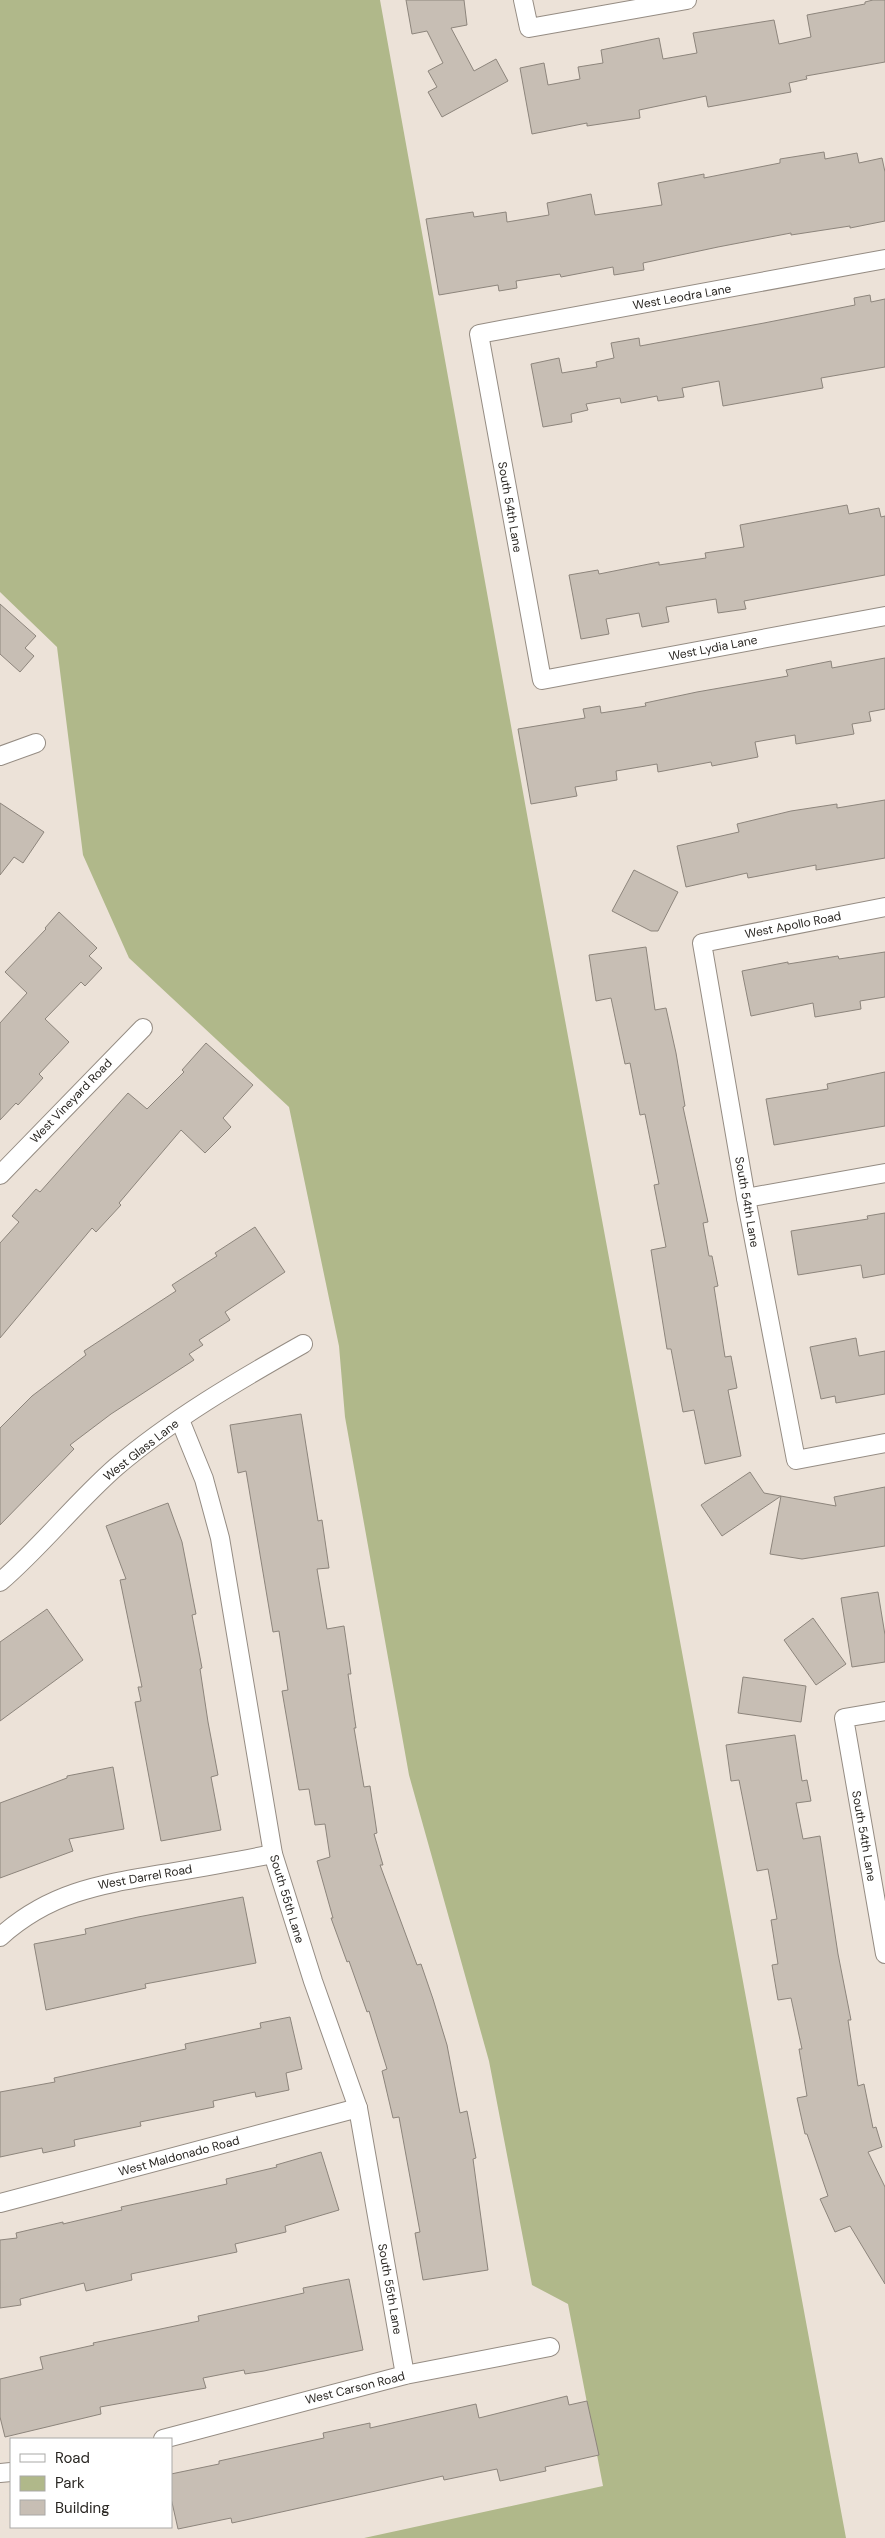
<svg xmlns="http://www.w3.org/2000/svg" width="885" height="2538" font-family="'DM Sans',sans-serif">
	<style>
		.green { fill: #b0b88a }
		.building { fill: #c7beb4; stroke: #8d857c }
		.lines { fill: none; stroke-linecap: round; stroke-linejoin: round }
		.street-casing { stroke: #958c83; stroke-width: 20 }
		.street { stroke: #fff; stroke-width: 18 }
		.labels { text-anchor: middle; stroke-width: 4; stroke-linejoin: round; paint-order: stroke }
		.street-label { font-size: 12px; fill: #2a2723; stroke: #fff }
	</style>
	<rect width="100%" height="100%" fill="#ece2d8"/>
	<path class="green" d="M0 0H380L530 831 846 2538H364L603 2486 568 2304 532 2285 489 2061 409 1775 345 1417 339 1346 289 1107 129 958 83 855 57 647 0 592Z"/>
	<g class="building">
		<path d="M406 0H464L467 25 451 28 474 71 496 59 508 81 442 117 428 92 437 87 428 71 443 63 427 31 412 34Z"/>
		<path d="M873 0H885V62L806 76 807 79 789 83 791 92 708 107 706 96 639 110 640 118 587 126V123L532 134 520 68 544 63 548 85 580 79 578 67 603 63 601 50 659 38 663 59 697 53 693 33 774 20 779 44 811 37 807 15 865 4V2Z"/>
		<path d="M824 152 825 159 857 153 859 163 882 158 885 172V221L850 228V226L791 235V233L718 247 643 263 644 270 614 275 613 267 561 277 560 274 516 281 517 288 499 291 498 285 439 295 426 219 473 212 474 217 506 212 507 222 549 215 547 203 591 194 595 215 662 205 658 183 704 174V178L780 163V159Z"/>
		<path d="M870 295 871 302 885 299V367L821 378 823 388 723 406 719 381 682 388 684 397 658 401 657 396 621 403 620 398 586 404 588 410 571 414 572 422 543 427 531 364 559 358 562 373 597 367 596 362 614 358 611 343 639 338 640 346 764 323 855 305 854 298Z"/>
		<path d="M847 505 849 514 879 508 881 517 885 516V575L744 601 746 609 718 613 716 599 666 607 669 622 642 627 639 613 606 619 609 634 581 639 569 575 598 570 599 574 659 562V565L706 558 705 553 744 547 740 525Z"/>
		<path d="M0 604 36 636 25 648 34 656 20 672 0 654Z"/>
		<path d="M885 658V709L869 712 871 721 852 724 854 734 796 744 795 735 755 742 758 757 712 766 711 762 658 772 657 764 616 771 617 780 575 787 577 796 531 804 518 729 585 718 583 709 600 706 601 713 646 706 645 703 697 692 788 676 786 670 831 661 832 668Z"/>
		<path d="M885 800V858L816 870V865L748 878 747 873 686 887 677 846 739 832 737 824 791 811 837 804V808Z"/>
		<path d="M0 803 44 832 23 863 14 857 0 875Z"/>
		<path d="M634 870 678 892 658 931H651L612 911Z"/>
		<path d="M59 912 97 948 89 956 102 968 85 986 81 982 45 1019 69 1042 39 1074 43 1078 18 1105 16 1103 0 1120V1023L27 993 5 972 46 929 45 928Z"/>
		<path d="M646 947 655 1010 666 1008 676 1053 685 1106 683 1107 708 1222 703 1223 709 1256H712L718 1286 714 1287 725 1357 731 1356 737 1388 728 1390 741 1456 705 1464 694 1410 683 1412 671 1349H667L651 1250 666 1247 654 1185 659 1184 645 1114 640 1115 630 1063 625 1064 611 998 596 1001 589 955Z"/>
		<path d="M885 952V997L860 1001 861 1009 815 1017 813 1003 751 1016 742 971 788 962V964L838 956 839 959Z"/>
		<path d="M206 1043 253 1085 223 1118 231 1127 205 1153 181 1130 119 1203 121 1205 96 1232 92 1228 0 1338V1243L19 1222 12 1216 36 1189 40 1192 128 1093 147 1109 184 1072 182 1070Z"/>
		<path d="M885 1072V1126L774 1145 766 1099 828 1089 827 1084Z"/>
		<path d="M885 1213V1274L863 1278 861 1265 798 1275 791 1231 868 1219 867 1216Z"/>
		<path d="M255 1227 285 1272 225 1312 230 1320 199 1340 203 1345 189 1354 194 1360 111 1414 70 1445 74 1449 0 1525V1428L32 1396 86 1355 84 1351 176 1291 172 1285 217 1256 215 1253Z"/>
		<path d="M856 1338 859 1356 885 1351V1394L836 1403 835 1396 821 1399 810 1347Z"/>
		<path d="M301 1414 318 1521 322 1520 329 1568 317 1569 327 1629 344 1626 351 1674H348L356 1728H354L364 1787 370 1786 377 1833 374 1834 383 1865H380L417 1965 421 1964 433 1999 447 2045 460 2113 467 2111 476 2158 473 2159 488 2270 423 2280 415 2233 420 2232 399 2117 393 2118 382 2071 387 2069 369 2011 367 2012 349 1961 347 1962 331 1918H333L317 1861 330 1857 325 1824 315 1825 309 1789 299 1790 282 1691 288 1690 279 1631 273 1632 246 1471 238 1473 230 1425Z"/>
		<path d="M750 1472 764 1493 836 1506 834 1497 885 1487V1546L802 1559 770 1554 781 1496 722 1536 701 1505Z"/>
		<path d="M168 1503 182 1542 196 1614 192 1615 202 1668 200 1669 208 1722 218 1775 211 1777 221 1830 161 1841 135 1702 141 1701 138 1687H142L120 1580 126 1579 106 1526Z"/>
		<path d="M878 1592 885 1635V1662L852 1667 841 1598Z"/>
		<path d="M47 1609 83 1660 0 1721V1642Z"/>
		<path d="M813 1618 846 1664 816 1685 784 1640Z"/>
		<path d="M743 1677 806 1686 801 1722 738 1713Z"/>
		<path d="M795 1735 802 1781 807 1780 811 1801 796 1803 803 1839 820 1836 838 1954 851 2020H848L858 2086 864 2084 873 2128 876 2127 882 2147 868 2152 885 2187V2284L850 2226 835 2232 820 2199 828 2196 807 2134H805L797 2098 807 2096 799 2049H802L791 1998 778 2000 772 1965 778 1964 771 1920 777 1919 768 1869 757 1871 739 1780 731 1781 726 1745Z"/>
		<path d="M113 1767 124 1829 69 1839 73 1851 0 1878V1803L67 1778V1776Z"/>
		<path d="M243 1897 256 1963 145 1984 146 1988 46 2010 34 1944 86 1934 85 1929 138 1917Z"/>
		<path d="M290 2017 302 2069 286 2073 289 2090 256 2097 255 2092 213 2101 214 2107 140 2122 141 2126 74 2140 75 2146 43 2153 42 2148 0 2157V2092L55 2082 54 2078 186 2049 185 2044 261 2028 260 2023Z"/>
		<path d="M321 2152 339 2210 285 2226 286 2232 235 2244 237 2252 131 2274 132 2280 86 2291 84 2283 20 2299 21 2305 0 2308V2240L17 2238 16 2233 63 2222V2224L122 2210 121 2207 227 2184 226 2179 277 2167 276 2165Z"/>
		<path d="M349 2279 363 2350 264 2371 245 2374 244 2370 203 2378 206 2388 100 2407 101 2414 5 2437 0 2417V2379L43 2369 40 2357 94 2345 93 2343 199 2321 198 2316 304 2293 303 2288Z"/>
		<path d="M567 2396 569 2405 587 2401 599 2455 545 2467 546 2471 500 2481 497 2469 444 2480 443 2476 232 2523 231 2518 178 2529 171 2498V2474L219 2464V2461L324 2438 323 2433 370 2423V2428L476 2404 479 2418Z"/>
	</g>
	<g class="lines">
		<g class="street-casing">
			<g id="street">
				<path d="M523 0 529 28 687 0"/>
				<path d="M885 259 479 334 542 680 885 616"/>
				<path d="M0 756 36 743"/>
				<path d="M885 907 702 943 746 1198 796 1460 885 1443"/>
				<path d="M0 1175 143 1028"/>
				<path d="M746 1198 885 1173"/>
				<path d="M180 1420 204 1479 220 1538 273 1854 313 1981 358 2108 405 2375"/>
				<path d="M0 1582C41 1547 75 1503 116 1467 171 1420 239 1380 303 1344"/>
				<path d="M885 1711 844 1718 885 1954"/>
				<path d="M0 1937C51 1891 103 1884 168 1873 203 1867 238 1861 273 1854"/>
				<path d="M0 2203 358 2108"/>
				<path d="M163 2439 405 2375 550 2347"/>
				<path d="M0 2473 11 2472"/>
			</g>
		</g>
		<use href="#street" class="street"/>
	</g>
	<g class="labels">
		<g class="street-label">
			<text transform="translate(682 297) rotate(-10)" y="4">West Leodra Lane</text>
			<text transform="translate(510 507) rotate(80)" y="4">South 54th Lane</text>
			<text transform="translate(713 648) rotate(-11)" y="4">West Lydia Lane</text>
			<text transform="translate(793 925) rotate(-11)" y="4">West Apollo Road</text>
			<text transform="translate(71 1101) rotate(-46)" y="4">West Vineyard Road</text>
			<text transform="translate(747 1202) rotate(80)" y="4">South 54th Lane</text>
			<text transform="translate(141 1450) rotate(-38)" y="4">West Glass Lane</text>
			<text transform="translate(864 1836) rotate(80)" y="4">South 54th Lane</text>
			<text transform="translate(145 1877) rotate(-10)" y="4">West Darrel Road</text>
			<text transform="translate(287 1899) rotate(73)" y="4">South 55th Lane</text>
			<text transform="translate(179 2156) rotate(-15)" y="4">West Maldonado Road</text>
			<text transform="translate(390 2289) rotate(80)" y="4">South 55th Lane</text>
			<text transform="translate(355 2388) rotate(-14)" y="4">West Carson Road</text>
		</g>
	</g>
	<rect x="10" y="2438" width="162" height="90" fill="#ffffff" stroke="#aaa9a7"/>
	<rect x="20" y="2454" width="25" height="8" fill="#ffffff" stroke="#aaa9a7"/>
	<text x="55" y="2463" font-size="15" fill="#2a2723">Road</text>
	<rect x="20" y="2476" width="25" height="15" fill="#b0b88a" stroke="#aaa9a7"/>
	<text x="55" y="2488" font-size="15" fill="#2a2723">Park</text>
	<rect x="20" y="2500" width="25" height="15" fill="#c7beb4" stroke="#aaa9a7"/>
	<text x="55" y="2513" font-size="15" fill="#2a2723">Building</text>
</svg>
